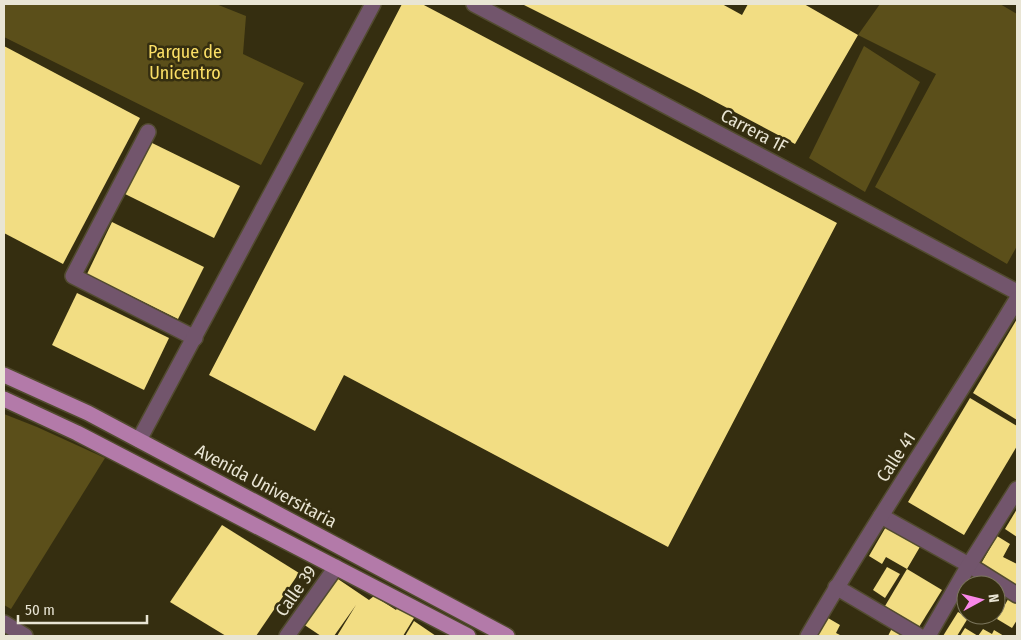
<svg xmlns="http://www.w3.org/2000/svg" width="1021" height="640" font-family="'Fira Sans Condensed',sans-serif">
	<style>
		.green { fill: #5b4f1a }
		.building { fill: #f2dd83 }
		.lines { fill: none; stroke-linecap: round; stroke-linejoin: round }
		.minor-casing { stroke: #524b2f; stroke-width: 18 }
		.major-casing { stroke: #524b2f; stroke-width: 18 }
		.minor { stroke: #72556c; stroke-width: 15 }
		.major { stroke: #b37aa9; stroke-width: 15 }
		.labels { text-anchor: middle; stroke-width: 5; stroke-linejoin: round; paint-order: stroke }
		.park-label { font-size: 18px; fill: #fbdf66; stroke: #352e10 }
		.street-label { font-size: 18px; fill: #e9e5d4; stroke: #352e10 }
	</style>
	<rect width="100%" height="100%" fill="#352e10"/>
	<g class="green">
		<path d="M4 4H216L246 16 243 54 304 83 261 165 4 37Z"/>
		<path d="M880 4H1000L1017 14V246L1007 264 875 187 936 74 858 35Z"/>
		<path d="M864 46 920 82 865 192 809 158Z"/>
		<path d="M4 414 37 427 105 458 11 609 4 605Z"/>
	</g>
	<g class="building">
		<path d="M402 4H422L837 223 668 547 344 375 315 431 209 375Z"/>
		<path d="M522 4H722L742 15 748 4H804L858 35 795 144 697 92Z"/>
		<path d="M4 46 140 118 63 264 4 233Z"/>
		<path d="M148 141 240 186 214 238 123 193Z"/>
		<path d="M112 222 204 267 178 319 87 274Z"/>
		<path d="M77 293 169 338 144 390 52 345Z"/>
		<path d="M1017 319V420L973 393Z"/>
		<path d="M970 398 1017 426V446L964 535 908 502Z"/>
		<path d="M1017 509V537L1005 529Z"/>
		<path d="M222 525 299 573 256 636H226L170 602Z"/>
		<path d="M887 525 921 545 907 569 886 557 882 564 869 556Z"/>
		<path d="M997 536 1010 544 1003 557 1017 564V592L978 569Z"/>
		<path d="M887 567 900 574 885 598 873 590Z"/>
		<path d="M907 569 942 590 919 627 885 606Z"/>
		<path d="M979 575 988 581 986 585H973Z"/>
		<path d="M335 577 369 600 374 596 396 610 401 603 417 613 403 636H337L356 605 334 636H321L303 624Z"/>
		<path d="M996 585 1008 593 1000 605 996 602Z"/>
		<path d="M1011 594 1017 598V620L1012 628 997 619Z"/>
		<path d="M966 598V613L959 609Z"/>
		<path d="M958 612 968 618 957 636H943Z"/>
		<path d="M828 618 840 625 836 633 842 636H817Z"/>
		<path d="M414 621 436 636H405Z"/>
		<path d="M892 628 902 634 901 636H888Z"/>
		<path d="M965 628 978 636H960Z"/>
		<path d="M983 629 992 634 994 630 1004 636H978Z"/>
	</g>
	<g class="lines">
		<g class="minor-casing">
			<g id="minor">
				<path d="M474 4 1017 292"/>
				<path d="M148 132 73 276 195 338"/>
				<path d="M139 440 373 4"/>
				<path d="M881 516 969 565 1017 595"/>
				<path d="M836 587 919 636"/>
				<path d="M4 623 25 636"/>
				<path d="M287 636 336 567"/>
				<path d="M808 636C874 522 949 412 1017 299"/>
				<path d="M928 636 969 565 1017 489"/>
			</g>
		</g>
		<g class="major-casing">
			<g id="major">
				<path d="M4 375 88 413 507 636"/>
				<path d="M4 399 77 433 468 636"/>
			</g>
		</g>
		<use href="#minor" class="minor"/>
		<use href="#major" class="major"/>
	</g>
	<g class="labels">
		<g class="park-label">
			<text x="185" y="58">Parque de<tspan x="185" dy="21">Unicentro</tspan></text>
		</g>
		<g class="street-label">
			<text transform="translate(754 131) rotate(28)" y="6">Carrera 1F</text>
			<text transform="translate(896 457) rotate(-57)" y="6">Calle 41</text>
			<text transform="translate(266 486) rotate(28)" y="6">Avenida Universitaria</text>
			<text transform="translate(296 591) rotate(-55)" y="6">Calle 39</text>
		</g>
	</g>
	<rect width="1021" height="640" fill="none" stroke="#e9e5d4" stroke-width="10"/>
	<g transform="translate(981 600) rotate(83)"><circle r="24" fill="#352e10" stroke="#7d775e"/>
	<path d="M0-4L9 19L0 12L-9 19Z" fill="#f987e8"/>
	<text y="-8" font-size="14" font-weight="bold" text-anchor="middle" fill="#e9e5d4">N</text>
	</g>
	<path d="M18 615v8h129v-8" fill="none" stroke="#e9e5d4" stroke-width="2.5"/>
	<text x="25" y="615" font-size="15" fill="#e9e5d4" stroke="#352e10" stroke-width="4" paint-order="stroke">50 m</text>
</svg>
